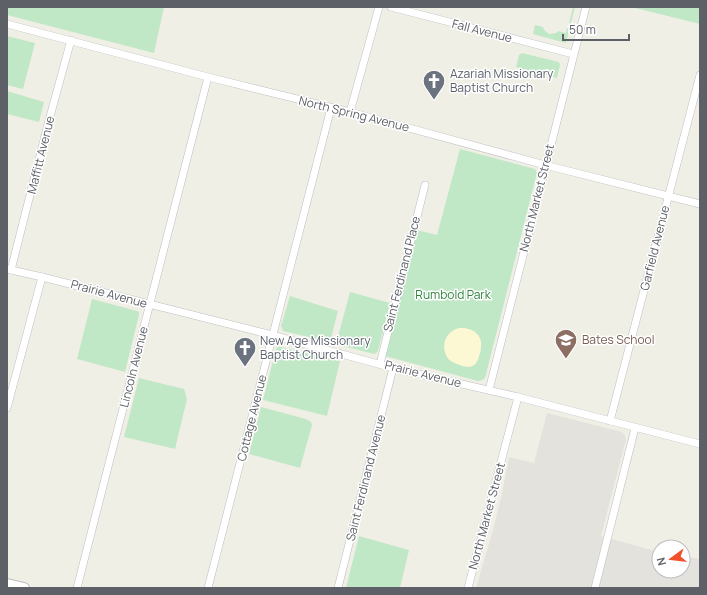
<svg xmlns="http://www.w3.org/2000/svg" width="707" height="595" font-family="Manrope,sans-serif">
	<style>
		.industrial { fill: #e4e2dd }
		.green { fill: #c1e8c6 }
		.sand { fill: #fcf8d4 }
		.lines { fill: none; stroke-linecap: round; stroke-linejoin: round }
		.street-casing { stroke: #bdbec4; stroke-width: 8 }
		.secondary-casing { stroke: #bbbdc4; stroke-width: 12 }
		.street { stroke: #fff; stroke-width: 7 }
		.secondary { stroke: #fff; stroke-width: 10 }
		.labels { text-anchor: middle; stroke-width: 3; stroke-linejoin: round; paint-order: stroke }
		.street-label { font-size: 12px; fill: #5d6066; stroke: #fff }
		.worship-label { font-size: 12px; fill: #5b616d; stroke: #fff; text-anchor: start }
		.park-label { font-size: 12px; fill: #30823e; stroke: #fff }
		.education-label { font-size: 12px; fill: #785e54; stroke: #fff; text-anchor: start }
	</style>
	<rect width="100%" height="100%" fill="#f0efe5"/>
	<path class="industrial" d="M547 413 622 432 625 436 626 439 601 536 659 552V571H683V556L700 559V588H476L493 530 502 494 509 457 534 463Z"/>
	<g class="green">
		<path d="M7 7H164L154 53 7 15Z"/>
		<path d="M573 7H575L566 43 533 34 535 25 543 27 544 30 549 34 556 33 558 31 566 33 567 28H568Z"/>
		<path d="M631 7H700V24Z"/>
		<path d="M7 36 35 43 23 89 7 85Z"/>
		<path d="M522 53 559 62 560 65 557 78 516 67 519 55Z"/>
		<path d="M7 91 44 102 39 122 7 114Z"/>
		<path d="M460 149 535 169 537 173 485 378 482 380 478 381 385 356 417 230 437 235Z"/>
		<path d="M350 292 390 303 378 351 376 353 374 354 336 344Z"/>
		<path d="M290 296 338 311 330 342 283 331 282 328 281 326Z"/>
		<path d="M92 299 137 311 139 312V315L125 372 77 359Z"/>
		<path d="M278 347H281L340 361 327 416 263 400 276 349Z"/>
		<path d="M139 378 184 389 187 399 175 449 124 437Z"/>
		<path d="M261 407 306 419 311 422 312 425 300 468 249 454Z"/>
		<path d="M359 536 409 550 400 588H346Z"/>
	</g>
	<path class="sand" d="M459 328C470 327 483 333 481 347 481 350 480 353 479 356 478 360 477 364 472 366 468 368 462 366 457 364 452 362 448 360 446 355 441 342 447 332 459 328Z"/>
	<g class="lines">
		<g class="street-casing">
			<g id="street">
				<path d="M391 7 573 54"/>
				<path d="M7 24 208 77 350 112 545 165 700 204"/>
				<path d="M350 112 379 7"/>
				<path d="M7 269 42 277 272 335 393 368 518 397 700 444"/>
				<path d="M11 270 48 124 71 40"/>
				<path d="M380 364 425 185"/>
				<path d="M489 390 586 7"/>
				<path d="M7 408 42 277"/>
				<path d="M610 421 700 75"/>
				<path d="M77 588 208 77"/>
				<path d="M208 588 331 108"/>
				<path d="M338 588 393 368"/>
				<path d="M468 588 518 397"/>
				<path d="M595 588 635 428"/>
			</g>
		</g>
		<g class="secondary-casing">
			<path id="secondary" d="M7 584 24 588"/>
		</g>
		<use href="#street" class="street"/>
		<use href="#secondary" class="secondary"/>
	</g>
	<defs>
		<g id="church-pin" transform="scale(1.15)"><path d="M0 17L-7.5 6A9.5 9.5 0 1 1 7.5 6Z" fill="#6b7280" stroke="#fff"/><path d="M-1.2-6h2.4v3.5h3.3v2.4h-3.3V6h-2.4V-.1h-3.3v-2.4h3.3Z" fill="#fff"/></g>
		<g id="school-pin" transform="scale(1.15)"><path d="M0 17L-7.5 6A9.5 9.5 0 1 1 7.5 6Z" fill="#8d6e63" stroke="#fff"/><path d="M0-5L7-2L0 1L-7-2ZM-4 1L0 2.5L4 1V4Q0 6-4 4Z" fill="#fff"/></g>
	</defs>
	<g fill-rule="evenodd">
		<use href="#church-pin" x="434" y="81"/>
		<use href="#school-pin" x="566" y="340"/>
		<use href="#church-pin" x="245" y="348"/>
	</g>
	<g class="labels">
		<g class="street-label">
			<text transform="translate(482 31) rotate(14)" y="4">Fall Avenue</text>
			<text transform="translate(354 114) rotate(14)" y="4">North Spring Avenue</text>
			<text transform="translate(41 155) rotate(-76)" y="4">Maffitt Avenue</text>
			<text transform="translate(537 198) rotate(-76)" y="4">North Market Street</text>
			<text transform="translate(655 248) rotate(-76)" y="4">Garfield Avenue</text>
			<text transform="translate(402 274) rotate(-76)" y="4">Saint Ferdinand Place</text>
			<text transform="translate(109 294) rotate(15)" y="4">Prairie Avenue</text>
			<text transform="translate(134 367) rotate(-76)" y="4">Lincoln Avenue</text>
			<text transform="translate(423 374) rotate(14)" y="4">Prairie Avenue</text>
			<text transform="translate(252 418) rotate(-76)" y="4">Cottage Avenue</text>
			<text transform="translate(366 478) rotate(-76)" y="4">Saint Ferdinand Avenue</text>
			<text transform="translate(487 516) rotate(-75)" y="4">North Market Street</text>
		</g>
		<g class="worship-label">
			<text x="450" y="78">Azariah Missionary<tspan x="450" dy="14">Baptist Church</tspan></text>
			<text x="260" y="345">New Age Missionary<tspan x="260" dy="14">Baptist Church</tspan></text>
		</g>
		<g class="park-label">
			<text x="453" y="299">Rumbold Park</text>
		</g>
		<g class="education-label">
			<text x="582" y="344">Bates School</text>
		</g>
	</g>
	<rect width="707" height="595" fill="none" stroke="#5d6066" stroke-width="16"/>
	<g transform="translate(671 559) rotate(255)"><circle r="19" fill="#ffffff" stroke="#bebfc2"/>
	<path d="M0-3L7 15L0 10L-7 15Z" fill="#f1512a"/>
	<text y="-6" font-size="11" font-weight="bold" text-anchor="middle" fill="#5d6066">N</text>
	</g>
	<path d="M563 34v6h66v-6" fill="none" stroke="#5d6066" stroke-width="2"/>
	<text x="569" y="34" font-size="12" fill="#5d6066" stroke="#ffffff" stroke-width="3" paint-order="stroke">50 m</text>
</svg>
